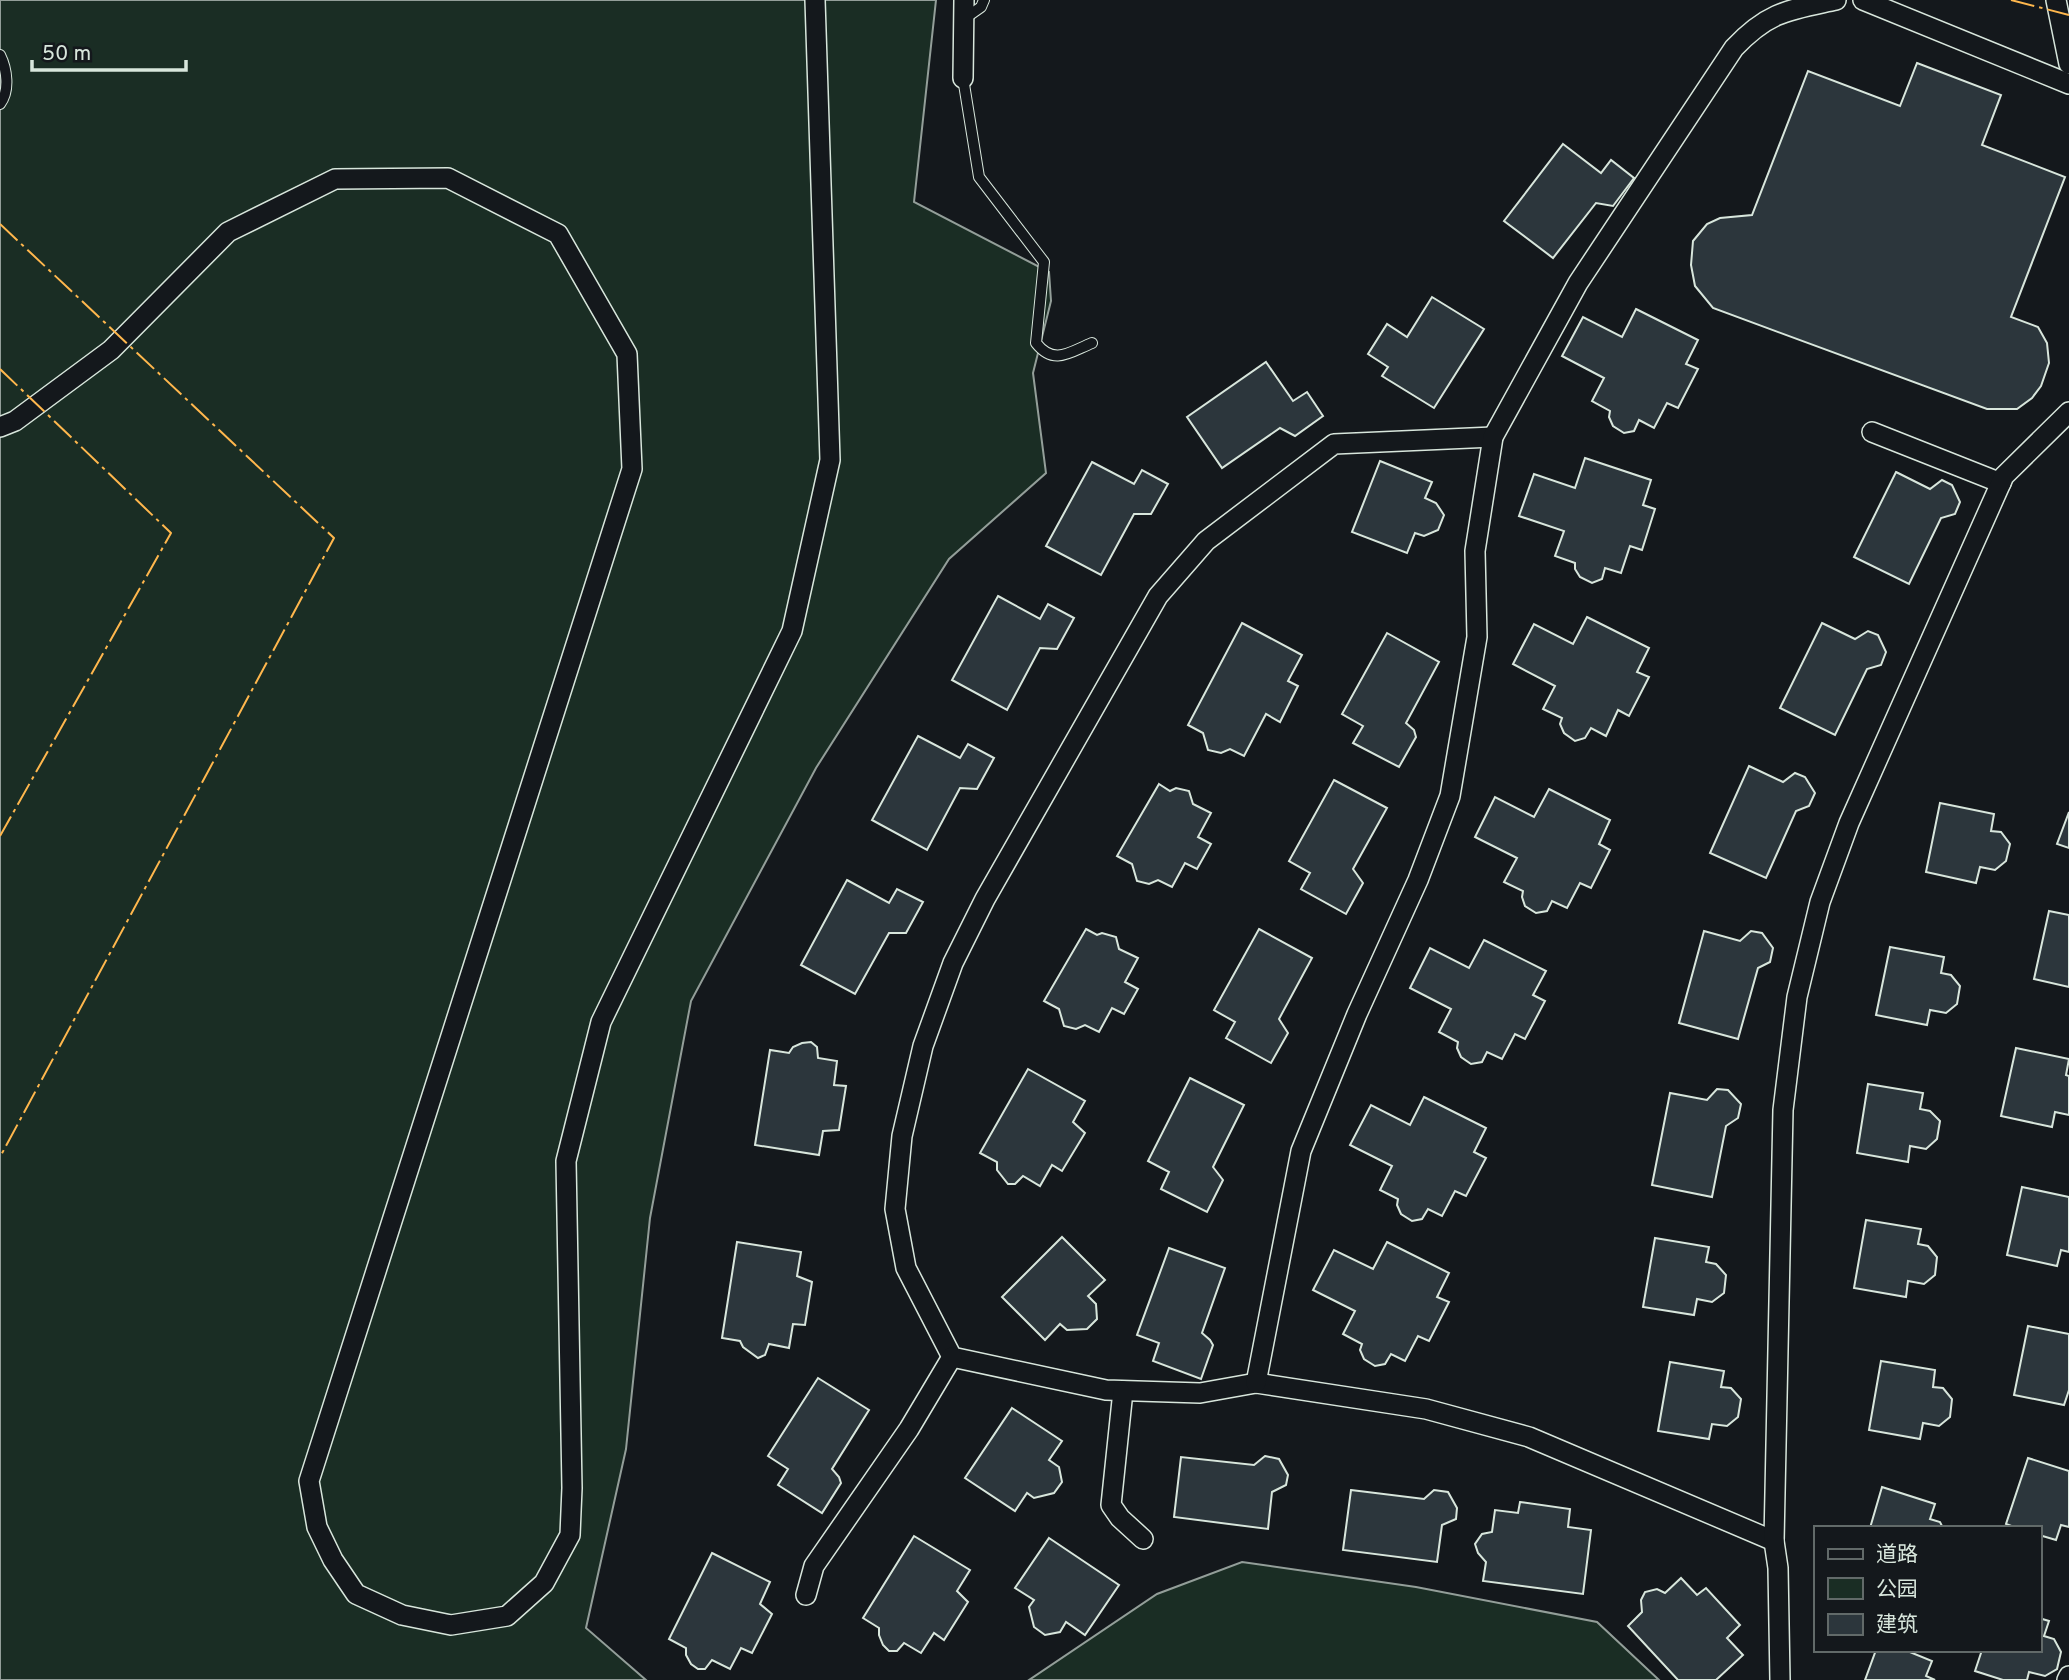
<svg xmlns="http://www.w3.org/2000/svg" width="2069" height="1680" font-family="Overpass,'Noto Sans SC',sans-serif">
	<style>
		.green { fill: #1a2d24; stroke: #939e99; stroke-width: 2 }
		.building { fill: #2c363c; stroke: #d8e6dc; stroke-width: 2 }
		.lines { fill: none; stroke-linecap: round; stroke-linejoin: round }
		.lane-casing { stroke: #d8e6dc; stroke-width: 12 }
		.street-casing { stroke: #d8e6dc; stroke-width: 22 }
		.lane { stroke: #14181c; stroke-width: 10 }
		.street { stroke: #14181c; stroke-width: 19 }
		.power { stroke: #ffb74d; stroke-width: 2; stroke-dasharray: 24 5 3.5 5; stroke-linecap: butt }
	</style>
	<rect width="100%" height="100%" fill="#14181c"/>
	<g class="green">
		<path d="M0 0H936L914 202 1049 272 1051 301 1033 373 1046 473 949 559 816 768 691 1001 650 1218 626 1449 586 1628 646 1680H0Z"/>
		<path d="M1242 1562 1416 1587 1597 1622 1659 1680H1029L1157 1594Z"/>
	</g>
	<g class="building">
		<path d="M1917 63 2001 95 1982 145 2065 177 2011 317 2038 327 2047 343 2049 363 2041 386 2032 398 2017 409H1987L1713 308 1695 286 1691 265 1693 241 1707 224 1720 218 1752 215 1808 71 1900 106Z"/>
		<path d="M1563 144 1601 173 1611 160 1634 178 1613 206 1596 203 1553 258 1504 221Z"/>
		<path d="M1432 297 1484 329 1434 408 1382 376 1388 367 1368 354 1387 324 1407 337Z"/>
		<path d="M1636 309 1698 340 1686 364 1698 369 1678 408 1667 403 1654 428 1639 420 1634 431 1624 433 1613 426 1609 417 1610 411 1592 401 1604 378 1562 356 1583 317 1622 337Z"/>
		<path d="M1266 362 1293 401 1307 392 1323 416 1295 436 1280 428 1222 468 1187 417Z"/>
		<path d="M1585 458 1651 480 1643 505 1655 509 1642 550 1630 546 1621 573 1605 568 1602 579 1592 583 1580 577 1575 569V563L1555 556 1564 531 1519 516 1534 474 1575 488Z"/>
		<path d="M1380 461 1432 482 1425 498 1436 503 1444 515 1438 530 1424 536 1415 533 1407 553 1352 532Z"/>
		<path d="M1092 462 1134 484 1142 470 1168 484 1151 514H1134L1101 575 1046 546Z"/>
		<path d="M1896 472 1930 489 1942 480 1952 485 1960 502 1955 514 1941 518 1909 584 1854 557Z"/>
		<path d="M998 596 1040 619 1048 604 1074 618 1057 649 1040 648 1007 710 952 680Z"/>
		<path d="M1587 617 1649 648 1637 672 1649 677 1629 716 1618 710 1606 736 1591 728 1585 738 1575 741 1564 733 1560 724 1562 718 1543 709 1555 686 1513 664 1534 624 1573 644Z"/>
		<path d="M1242 623 1302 655 1288 681 1298 686 1280 722 1266 714 1244 756 1230 749 1221 753 1208 750 1203 733 1188 725Z"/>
		<path d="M1822 623 1855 639 1868 631 1878 635 1886 652 1881 665 1867 669 1835 735 1780 708Z"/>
		<path d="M1387 633 1439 662 1406 723 1414 730 1416 737 1399 767 1353 743 1363 726 1342 714Z"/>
		<path d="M918 736 960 758 968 744 994 758 977 789 960 788 927 850 872 820Z"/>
		<path d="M1749 766 1783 782 1795 773 1805 777 1815 793 1809 806 1796 811 1766 878 1710 853Z"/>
		<path d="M1334 780 1387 808 1353 869 1363 883 1346 914 1301 889 1310 873 1289 861Z"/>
		<path d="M1159 784 1170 791 1176 788 1189 791 1193 804 1211 813 1198 837 1211 844 1197 869 1185 863 1172 887 1158 880 1149 884 1137 881 1132 864 1117 856Z"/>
		<path d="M1549 789 1610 820 1599 844 1610 850 1591 888 1580 883 1567 908 1552 901 1547 911 1536 913 1525 906 1522 897 1523 891 1504 882 1517 858 1475 837 1495 797 1534 817Z"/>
		<path d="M1940 803 1994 814 1991 831 2001 832 2010 844 2006 861 1995 870 1980 867 1976 883 1926 872Z"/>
		<path d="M2069 812V848L2057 844Z"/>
		<path d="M847 880 889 903 897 889 923 902 906 933H889L855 994 801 965Z"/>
		<path d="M2049 911 2069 915V987L2034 979Z"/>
		<path d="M1086 929 1097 935 1102 933 1116 937 1119 949 1138 958 1125 982 1138 989 1124 1014 1112 1008 1099 1032 1085 1025 1076 1029 1064 1026 1059 1009 1044 1001Z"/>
		<path d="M1259 929 1312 958 1279 1019 1288 1033 1271 1063 1226 1038 1235 1022 1214 1010Z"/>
		<path d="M1704 931 1740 941 1751 931 1762 933 1773 948 1770 962 1758 968 1738 1039 1679 1023Z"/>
		<path d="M1484 940 1546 971 1533 995 1545 1001 1525 1039 1515 1034 1502 1059 1487 1052 1482 1062 1471 1064 1461 1057 1457 1048 1458 1042 1439 1032 1451 1009 1410 988 1430 948 1469 968Z"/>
		<path d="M1890 947 1944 957 1941 973 1951 975 1960 986 1957 1004 1946 1013 1930 1010 1927 1025 1876 1015Z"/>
		<path d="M811 1042 817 1047 818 1058 837 1061 834 1085 846 1086 839 1130 823 1131 819 1155 755 1145 770 1050 789 1053 793 1047 802 1043Z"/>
		<path d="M2016 1048 2069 1059 2066 1075 2069 1076V1115L2055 1112 2052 1127 2001 1116Z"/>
		<path d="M1028 1069 1085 1101 1073 1122 1085 1133 1062 1171 1052 1165 1040 1186 1023 1176 1015 1184H1008L997 1170V1162L980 1153Z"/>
		<path d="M1190 1078 1244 1105 1213 1167 1223 1180 1207 1212 1161 1189 1169 1172 1148 1161Z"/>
		<path d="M1868 1084 1923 1093 1920 1109 1930 1111 1940 1121 1937 1139 1926 1149 1910 1146 1908 1162 1857 1153Z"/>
		<path d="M1717 1089 1728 1090 1741 1104 1738 1118 1726 1126 1712 1197 1652 1185 1670 1093 1707 1100Z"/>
		<path d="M1424 1097 1486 1128 1474 1152 1486 1158 1466 1196 1455 1191 1442 1216 1428 1209 1422 1219 1412 1221 1401 1214 1397 1205 1398 1199 1380 1190 1392 1166 1350 1145 1371 1105 1410 1125Z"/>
		<path d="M2022 1187 2069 1197V1252L2061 1250 2057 1266 2007 1255Z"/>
		<path d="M1866 1220 1921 1229 1918 1244 1928 1246 1937 1257 1935 1275 1924 1284 1908 1281 1906 1297 1854 1288Z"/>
		<path d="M1062 1237 1105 1280 1088 1296 1096 1304 1097 1319 1087 1329 1067 1330 1060 1324 1045 1340 1002 1297Z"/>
		<path d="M1655 1238 1709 1247 1706 1262 1716 1264 1726 1275 1724 1293 1712 1302 1697 1299 1694 1315 1643 1307Z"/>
		<path d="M737 1242 801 1252 797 1276 812 1282 805 1325 793 1324 789 1348 769 1344 765 1355 758 1358 743 1347 740 1341 722 1338Z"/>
		<path d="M1387 1242 1449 1273 1437 1297 1449 1302 1429 1341 1418 1336 1405 1361 1391 1354 1385 1364 1375 1366 1364 1359 1360 1350 1362 1344 1343 1334 1355 1311 1313 1290 1334 1250 1373 1269Z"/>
		<path d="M1169 1248 1225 1268 1202 1333 1210 1340 1213 1345 1201 1379 1153 1361 1159 1343 1137 1335Z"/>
		<path d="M2028 1326 2069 1334V1390L2064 1405 2014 1395Z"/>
		<path d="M1881 1361 1935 1370 1933 1387 1943 1388 1952 1399 1950 1417 1939 1426 1923 1423 1920 1439 1869 1430Z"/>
		<path d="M1670 1362 1724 1371 1721 1387 1731 1388 1741 1399 1738 1417 1727 1426 1712 1424 1709 1439 1658 1431Z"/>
		<path d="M818 1378 869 1410 832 1469 839 1477 841 1483 822 1513 778 1485 788 1469 768 1456Z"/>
		<path d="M1012 1408 1062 1441 1049 1460 1059 1467 1062 1482 1054 1493 1034 1498 1027 1493 1015 1511 965 1478Z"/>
		<path d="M1265 1456 1279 1459 1288 1475 1286 1485 1272 1492 1268 1529 1174 1517 1181 1457 1254 1465Z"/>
		<path d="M2028 1458 2069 1471V1527L2061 1525 2056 1540 2039 1535V1528H2017L2006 1524Z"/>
		<path d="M1882 1487 1935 1504 1930 1519 1940 1522 1943 1528H1870Z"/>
		<path d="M1351 1490 1424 1499 1434 1490 1448 1492 1457 1508 1456 1519 1442 1525 1437 1562 1343 1550Z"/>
		<path d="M1520 1502 1570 1509 1568 1527 1591 1530 1583 1594 1483 1581 1486 1562 1478 1553 1475 1544 1482 1534 1492 1532 1495 1510 1518 1513Z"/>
		<path d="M914 1536 970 1570 957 1591 968 1602 944 1640 934 1633 921 1653 904 1643 897 1651H889L883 1645 879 1635V1628L863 1618Z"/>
		<path d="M1049 1538 1119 1585 1085 1635 1066 1622 1060 1632 1045 1635 1034 1627 1029 1607 1034 1600 1015 1588Z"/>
		<path d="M712 1553 770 1582 760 1604 772 1614 752 1653 741 1648 730 1669 712 1660 705 1669H698L691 1664 686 1655V1648L669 1639Z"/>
		<path d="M1681 1578 1697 1595 1706 1588 1740 1625 1727 1638 1743 1655 1716 1680H1678L1628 1626 1642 1612 1641 1600 1645 1592 1657 1589 1665 1593Z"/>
		<path d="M2039 1618 2049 1621 2044 1636 2054 1639 2061 1652 2057 1669 2045 1676 2029 1672 2027 1680H2003L1975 1671 1982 1650H2039Z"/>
		<path d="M1876 1650H1905L1932 1661 1926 1676 1935 1680H1865Z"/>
	</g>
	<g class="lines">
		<g class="lane-casing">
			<g id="lane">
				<path d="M964 19 981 7 984 0"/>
				<path d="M0 55C7 69 10 91 0 104"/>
				<path d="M963 78 979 177 1044 262 1036 343C1054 366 1070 352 1092 343"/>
			</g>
		</g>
		<g class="street-casing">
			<g id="street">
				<path d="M1863 0 2069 84"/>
				<path d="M2056 0 2069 64"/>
				<path d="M963 78 964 0"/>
				<path d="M0 427 15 421 111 350 228 232 335 179 448 178 558 234 627 354 632 469 309 1481 317 1527 333 1560 356 1594 402 1615 451 1625 507 1616 544 1583 570 1535 572 1488 566 1161 601 1022 792 631 830 460 815 0"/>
				<path d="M1872 432 2001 483"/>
				<path d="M1493 437 1334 444 1206 541 1158 596 985 899 953 963 923 1046 902 1136 895 1209 906 1268 952 1357 1106 1390 1200 1393 1256 1383 1426 1409 1529 1437 1774 1541"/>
				<path d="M1256 1383 1301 1151 1357 1014 1418 880 1450 796 1477 637 1475 551 1493 437 1578 283 1734 48C1769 11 1789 10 1836 0"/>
				<path d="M1123 1391 1111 1505 1120 1518 1143 1539"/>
				<path d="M806 1595 814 1566 909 1429 952 1357"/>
				<path d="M1780 1680 1778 1568 1774 1541 1783 1110 1797 997 1820 902 1849 823 2004 476 2069 412"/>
				<path d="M2067 1680 2069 1676"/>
			</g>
		</g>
		<use href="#lane" class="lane"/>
		<use href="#street" class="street"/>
		<g class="power">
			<path d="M2011 0 2069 15"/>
			<path d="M0 224 334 538 0 1157"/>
			<path d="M0 369 171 533 0 836"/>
		</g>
	</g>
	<rect x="1814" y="1526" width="228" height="126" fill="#14181c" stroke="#626a69" stroke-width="2"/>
	<rect x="1828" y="1549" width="35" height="10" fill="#14181c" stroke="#626a69" stroke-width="2"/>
	<text x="1876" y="1561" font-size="21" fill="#d8e6dc">道路</text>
	<rect x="1828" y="1578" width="35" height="21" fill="#1a2d24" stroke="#626a69" stroke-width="2"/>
	<text x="1876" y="1596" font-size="21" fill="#d8e6dc">公园</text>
	<rect x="1828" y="1614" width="35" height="21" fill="#2c363c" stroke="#626a69" stroke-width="2"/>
	<text x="1876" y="1631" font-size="21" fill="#d8e6dc">建筑</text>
	<path d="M32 60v10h154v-10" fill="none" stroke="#d8e6dc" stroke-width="3.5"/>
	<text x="42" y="60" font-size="21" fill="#d8e6dc" stroke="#14181c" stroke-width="5" paint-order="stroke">50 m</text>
</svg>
